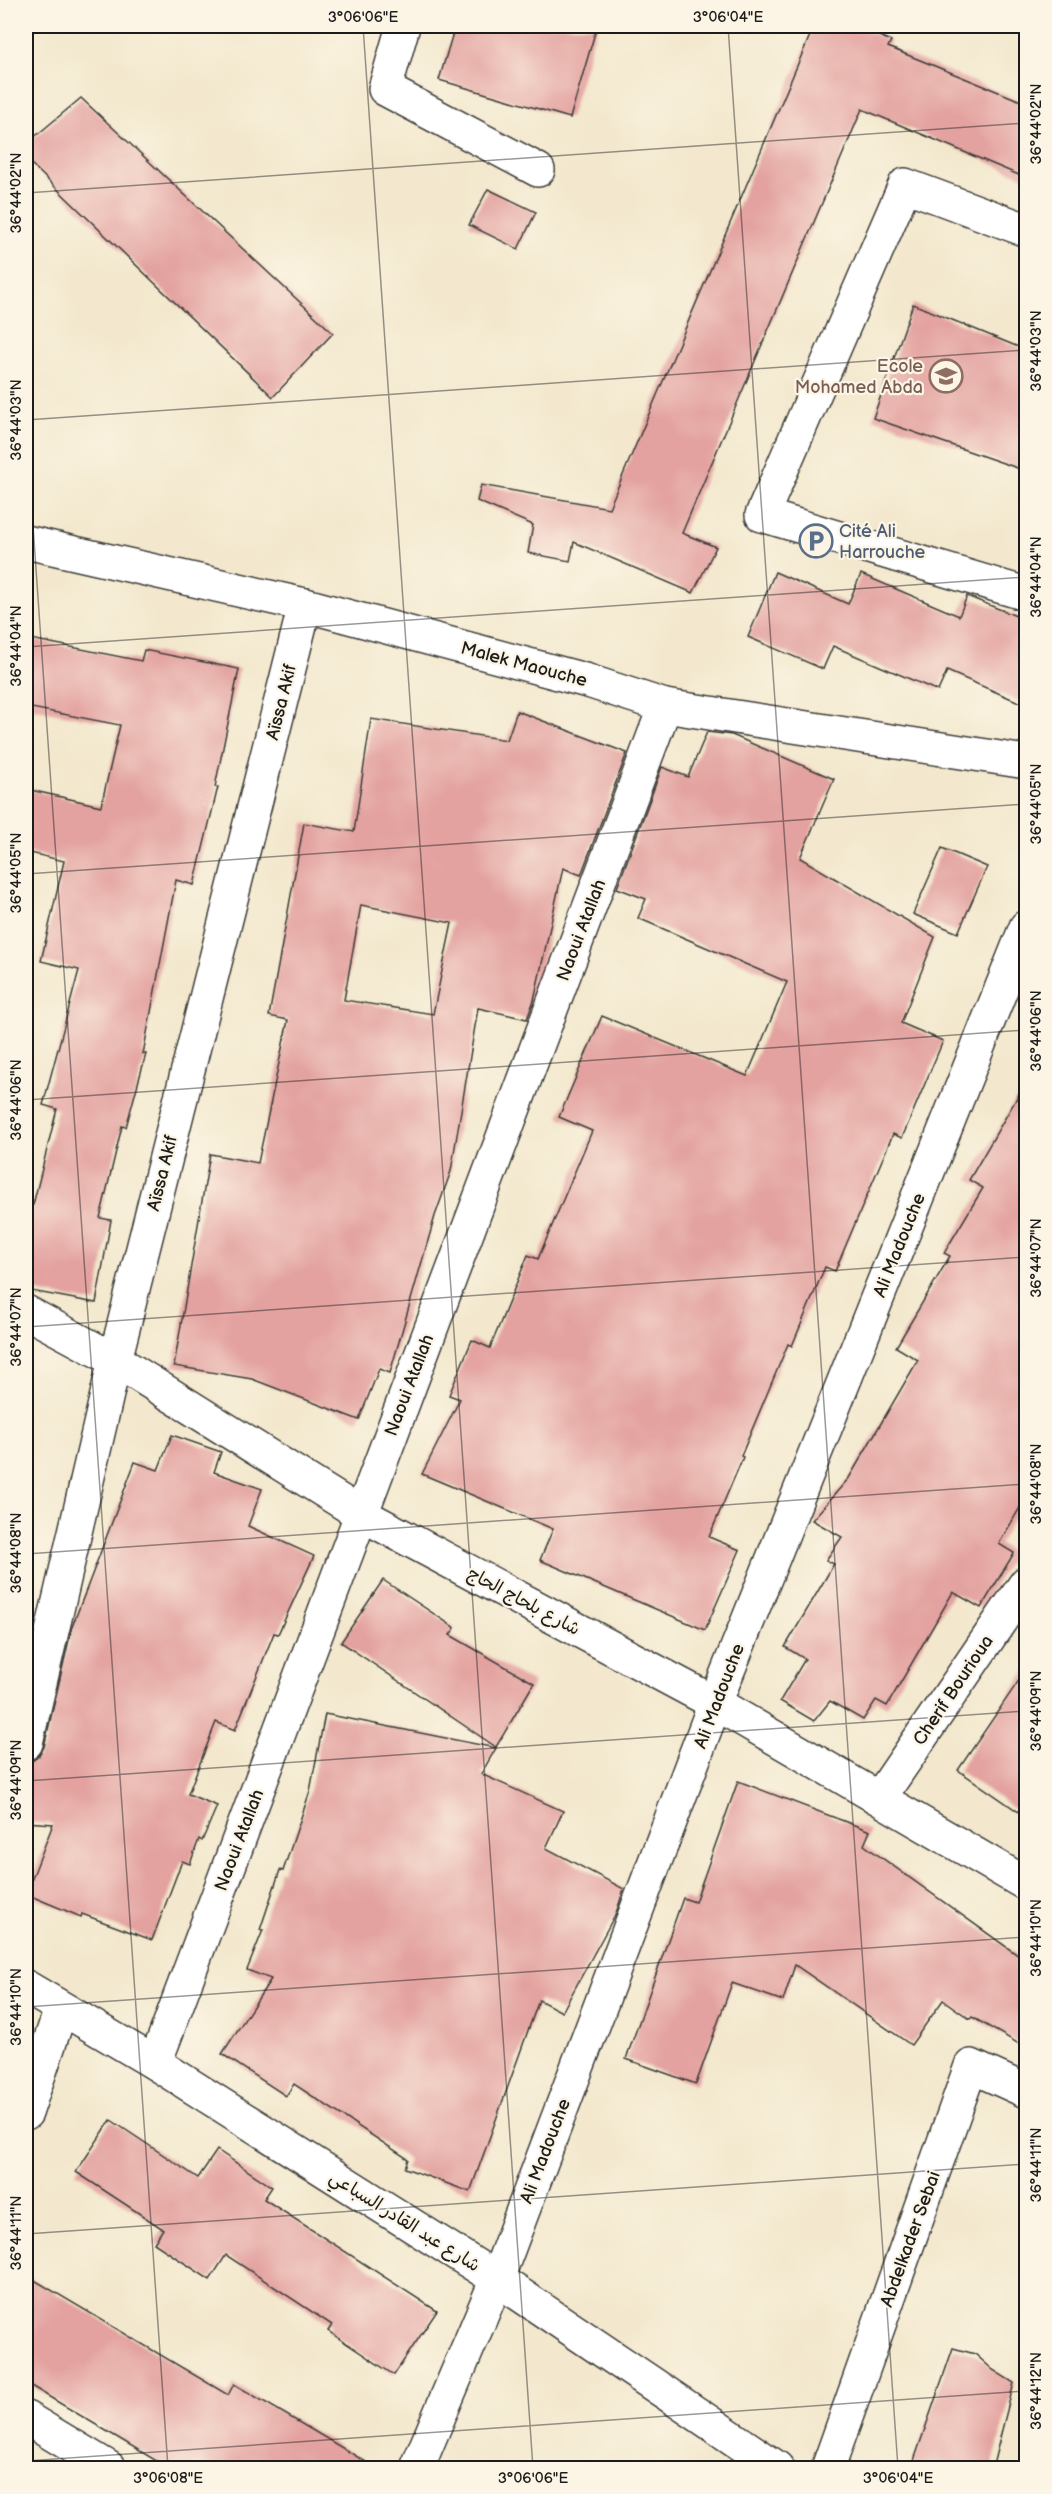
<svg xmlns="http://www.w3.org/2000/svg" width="1052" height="2494" font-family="'Balsamiq Sans','Playpen Sans Arabic',sans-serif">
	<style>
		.building { fill: #e3a19f; fill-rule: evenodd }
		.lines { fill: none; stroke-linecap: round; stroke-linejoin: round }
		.minor-casing { stroke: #3c3b37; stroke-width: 36 }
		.minor { stroke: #fff; stroke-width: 33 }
		.ticks { fill: none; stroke: #1c1c1c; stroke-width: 1.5; stroke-opacity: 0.45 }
		.labels { text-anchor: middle; stroke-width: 4.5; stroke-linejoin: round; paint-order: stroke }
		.education-label { font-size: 18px; fill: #785e54; stroke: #fcf5e5; text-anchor: end }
		.service-label { font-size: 18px; fill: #4e5e75; stroke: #fcf5e5; text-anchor: start }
		.street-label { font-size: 18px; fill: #1c1c1c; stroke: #fcf5e5 }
		.neatline { fill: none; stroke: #1c1c1c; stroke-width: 2 }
		.ticks-label { font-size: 15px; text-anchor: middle; fill: #1c1c1c }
	</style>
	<rect width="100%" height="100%" fill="#fcf5e5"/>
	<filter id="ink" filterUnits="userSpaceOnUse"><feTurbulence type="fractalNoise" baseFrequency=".0167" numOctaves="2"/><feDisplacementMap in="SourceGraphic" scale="12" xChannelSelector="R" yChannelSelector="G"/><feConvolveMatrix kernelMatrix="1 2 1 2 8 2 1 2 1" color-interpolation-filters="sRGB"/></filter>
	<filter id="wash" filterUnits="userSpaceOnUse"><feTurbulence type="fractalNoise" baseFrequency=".008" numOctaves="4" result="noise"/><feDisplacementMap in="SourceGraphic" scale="24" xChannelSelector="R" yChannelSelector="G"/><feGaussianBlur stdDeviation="1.35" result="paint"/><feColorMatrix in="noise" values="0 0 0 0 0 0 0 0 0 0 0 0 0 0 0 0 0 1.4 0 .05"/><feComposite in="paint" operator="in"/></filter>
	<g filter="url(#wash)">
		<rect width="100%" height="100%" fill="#f3e8cd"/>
		<g id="blocks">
			<g class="building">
				<path d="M455 26H597L570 118 439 80Z"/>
				<path d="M814 26H855L891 41 888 47 1026 103V178L862 109 682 533 716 547 693 593 574 542 570 561 528 553 533 525 477 501 481 485 609 508Z"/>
				<path d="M81 98 333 333 273 397 26 159V144Z"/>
				<path d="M488 189 536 212 518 249 469 225Z"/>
				<path d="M913 304 1026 350V471L873 418Z"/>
				<path d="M775 572 848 604 861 574 959 616 967 596 1026 620V705L947 671 938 691 833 646 823 669 748 637Z"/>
				<path d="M26 638 141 661 144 650 239 669 215 787H218L194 885 176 880 143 1054H146L126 1127 122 1126 100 1218 111 1220 96 1303 26 1290V1204L33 1205 57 1109 43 1105 79 970 41 961 64 861 26 852V789L101 806 120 725 26 707Z"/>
				<path d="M517 711 627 753 581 875 563 868 534 1000 527 1019 478 1008 451 1171 435 1216 390 1373 379 1369 359 1420 252 1379 174 1366 210 1154 258 1163 288 1020 269 1016 304 823 354 832 371 719 507 740ZM361 905 452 923 433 1014 344 1000Z"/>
				<path d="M707 732 732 735 834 779 800 858 935 937 901 1023 943 1041 902 1138 893 1134 835 1271 825 1267 792 1346 788 1344 741 1456 743 1457 709 1537 740 1550 705 1630 540 1560 553 1529 422 1474 460 1399 449 1395 472 1340 490 1348 528 1255 538 1259 592 1131 559 1117 602 1016 747 1076 787 982 638 918 646 899 617 888 662 767 688 777Z"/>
				<path d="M942 848 987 867 958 933 913 914Z"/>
				<path d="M1026 1082V1497L999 1544 1014 1553 981 1608 953 1592 887 1706 876 1700 863 1720 830 1701 814 1721 780 1701 805 1659 785 1647 834 1564 826 1560 842 1537 812 1520 849 1478 918 1360 896 1347 950 1256 944 1253 983 1188 969 1180Z"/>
				<path d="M172 1435 221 1452 214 1472 262 1489 248 1526 314 1556 278 1634 274 1633 235 1730 216 1722 188 1794 217 1806 202 1841 199 1839 190 1864 182 1861 152 1940 82 1914 81 1917 26 1894 53 1824 26 1822V1761H32L39 1756 44 1747 72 1627 135 1462 158 1470Z"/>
				<path d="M383 1580 455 1628 450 1635 534 1683 496 1747 341 1642Z"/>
				<path d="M1026 1670V1817L958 1770Z"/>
				<path d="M325 1714 496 1748 481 1774 563 1811 546 1848 624 1889 616 1913 562 2012 539 2000 470 2192 405 2168 408 2159 294 2084 286 2096 222 2054 271 1979 247 1970 263 1930H260L280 1870 283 1871 310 1791Z"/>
				<path d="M738 1781 870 1831 864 1845 1026 1961V2048L972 2017 970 2019 943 2000 911 2045 795 1965 783 2001 732 1983 696 2084 626 2059 683 1898 695 1902Z"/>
				<path d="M111 2120 198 2178 217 2150 272 2187 264 2199 437 2311 394 2375 328 2331 332 2325 226 2255 210 2280 154 2243 163 2229 76 2172Z"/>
				<path d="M26 2275 228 2395 234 2384 378 2469H170L26 2383Z"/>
				<path d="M953 2348 975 2354 993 2370 1014 2383 992 2469H911Z"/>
			</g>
		</g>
	</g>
	<g filter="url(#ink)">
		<use href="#blocks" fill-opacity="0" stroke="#3c3b37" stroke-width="1.5"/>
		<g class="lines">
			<g class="minor-casing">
				<g id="minor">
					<path d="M403 26 385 89 538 170"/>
					<path d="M1026 230 905 185 762 515 1026 594"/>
					<path d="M26 542 305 605 588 681 665 706 1026 762"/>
					<path d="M26 1312 115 1360 361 1514 715 1703 1026 1884"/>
					<path d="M26 1743 115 1360 305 605"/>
					<path d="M880 1797 1026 1583"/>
					<path d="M26 1987 155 2063 497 2279 777 2468"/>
					<path d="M155 2063 665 706"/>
					<path d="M26 2113 61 2009"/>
					<path d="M26 2418 109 2468"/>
					<path d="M417 2468 497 2279 715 1703 1026 927"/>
					<path d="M828 2468 971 2066 1026 2091"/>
				</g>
			</g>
			<use href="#minor" class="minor"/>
		</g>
	</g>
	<path class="ticks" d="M363 26 533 2468M728 26 898 2468M26 193 1026 123M26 420 1026 350M26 425 168 2468M26 647 1026 577M26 874 1026 804M26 1100 1026 1030M26 1327 1026 1257M26 1554 1026 1484M26 1781 1026 1711M26 2007 1026 1937M26 2234 1026 2164M26 2461 1026 2391"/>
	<defs>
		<g id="school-ring" transform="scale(1.725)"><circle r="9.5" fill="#fcf5e5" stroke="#8d6e63" stroke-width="1.5"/><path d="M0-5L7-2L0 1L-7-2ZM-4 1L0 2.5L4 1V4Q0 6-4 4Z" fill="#8d6e63"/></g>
		<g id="parking-ring" transform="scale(1.725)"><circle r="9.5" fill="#fcf5e5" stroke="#5c6f8a" stroke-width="1.5"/><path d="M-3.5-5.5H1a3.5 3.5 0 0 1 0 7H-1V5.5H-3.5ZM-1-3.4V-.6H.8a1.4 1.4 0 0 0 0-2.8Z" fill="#5c6f8a"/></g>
	</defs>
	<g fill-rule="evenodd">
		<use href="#school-ring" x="946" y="376"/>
		<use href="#parking-ring" x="816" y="541"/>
	</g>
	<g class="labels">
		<g class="education-label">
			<text x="923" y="372">Ecole<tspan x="923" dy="21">Mohamed Abda</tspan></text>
		</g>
		<g class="service-label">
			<text x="839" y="537">Cité Ali<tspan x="839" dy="21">Harrouche</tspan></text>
		</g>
		<g class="street-label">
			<text transform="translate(524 664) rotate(15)" y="6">Malek Maouche</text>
			<text transform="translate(281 702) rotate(-76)" y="6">Aïssa Akif</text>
			<text transform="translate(581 930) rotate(-69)" y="6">Naoui Atallah</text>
			<text transform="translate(162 1173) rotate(-76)" y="6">Aïssa Akif</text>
			<text transform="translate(899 1245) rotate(-68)" y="6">Ali Madouche</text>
			<text transform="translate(409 1385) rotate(-69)" y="6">Naoui Atallah</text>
			<text transform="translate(524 1601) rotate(28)" y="6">شارع بلحاج الحاج</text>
			<text transform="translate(953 1690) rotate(-56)" y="6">Cherif Bourioua</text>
			<text transform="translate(719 1696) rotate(-69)" y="6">Ali Madouche</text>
			<text transform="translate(239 1840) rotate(-69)" y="6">Naoui Atallah</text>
			<text transform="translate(545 2151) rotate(-69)" y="6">Ali Madouche</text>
			<text transform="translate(405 2221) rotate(32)" y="6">شارع عبد القادر السباعي</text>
			<text transform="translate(910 2239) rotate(-70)" y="6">Abdelkader Sebai</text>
		</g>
	</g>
	<rect width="1052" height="2494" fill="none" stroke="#fcf5e5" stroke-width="66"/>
	<rect x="33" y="33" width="986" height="2428" class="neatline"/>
	<g class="ticks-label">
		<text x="363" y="22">3°06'06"E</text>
		<text x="728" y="22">3°06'04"E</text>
		<text transform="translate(1036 124) rotate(-90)" y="5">36°44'02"N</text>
		<text transform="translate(16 193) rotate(-90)" y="5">36°44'02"N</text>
		<text transform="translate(1036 351) rotate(-90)" y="5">36°44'03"N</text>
		<text transform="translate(16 420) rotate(-90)" y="5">36°44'03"N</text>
		<text transform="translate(1036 577) rotate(-90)" y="5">36°44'04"N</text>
		<text transform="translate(16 646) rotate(-90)" y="5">36°44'04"N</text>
		<text transform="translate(1036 804) rotate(-90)" y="5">36°44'05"N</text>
		<text transform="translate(16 873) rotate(-90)" y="5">36°44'05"N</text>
		<text transform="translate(1036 1031) rotate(-90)" y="5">36°44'06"N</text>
		<text transform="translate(16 1100) rotate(-90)" y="5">36°44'06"N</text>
		<text transform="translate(1036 1258) rotate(-90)" y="5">36°44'07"N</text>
		<text transform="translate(16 1327) rotate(-90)" y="5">36°44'07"N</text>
		<text transform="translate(1036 1484) rotate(-90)" y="5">36°44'08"N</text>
		<text transform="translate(16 1553) rotate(-90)" y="5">36°44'08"N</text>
		<text transform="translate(1036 1711) rotate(-90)" y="5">36°44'09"N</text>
		<text transform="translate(16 1780) rotate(-90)" y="5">36°44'09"N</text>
		<text transform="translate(1036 1938) rotate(-90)" y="5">36°44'10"N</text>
		<text transform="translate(16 2007) rotate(-90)" y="5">36°44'10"N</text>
		<text transform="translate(1036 2165) rotate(-90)" y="5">36°44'11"N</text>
		<text transform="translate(16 2233) rotate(-90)" y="5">36°44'11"N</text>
		<text transform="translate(1036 2391) rotate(-90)" y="5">36°44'12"N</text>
		<text x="168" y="2483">3°06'08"E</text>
		<text x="533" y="2483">3°06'06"E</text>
		<text x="898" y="2483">3°06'04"E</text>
	</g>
</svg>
